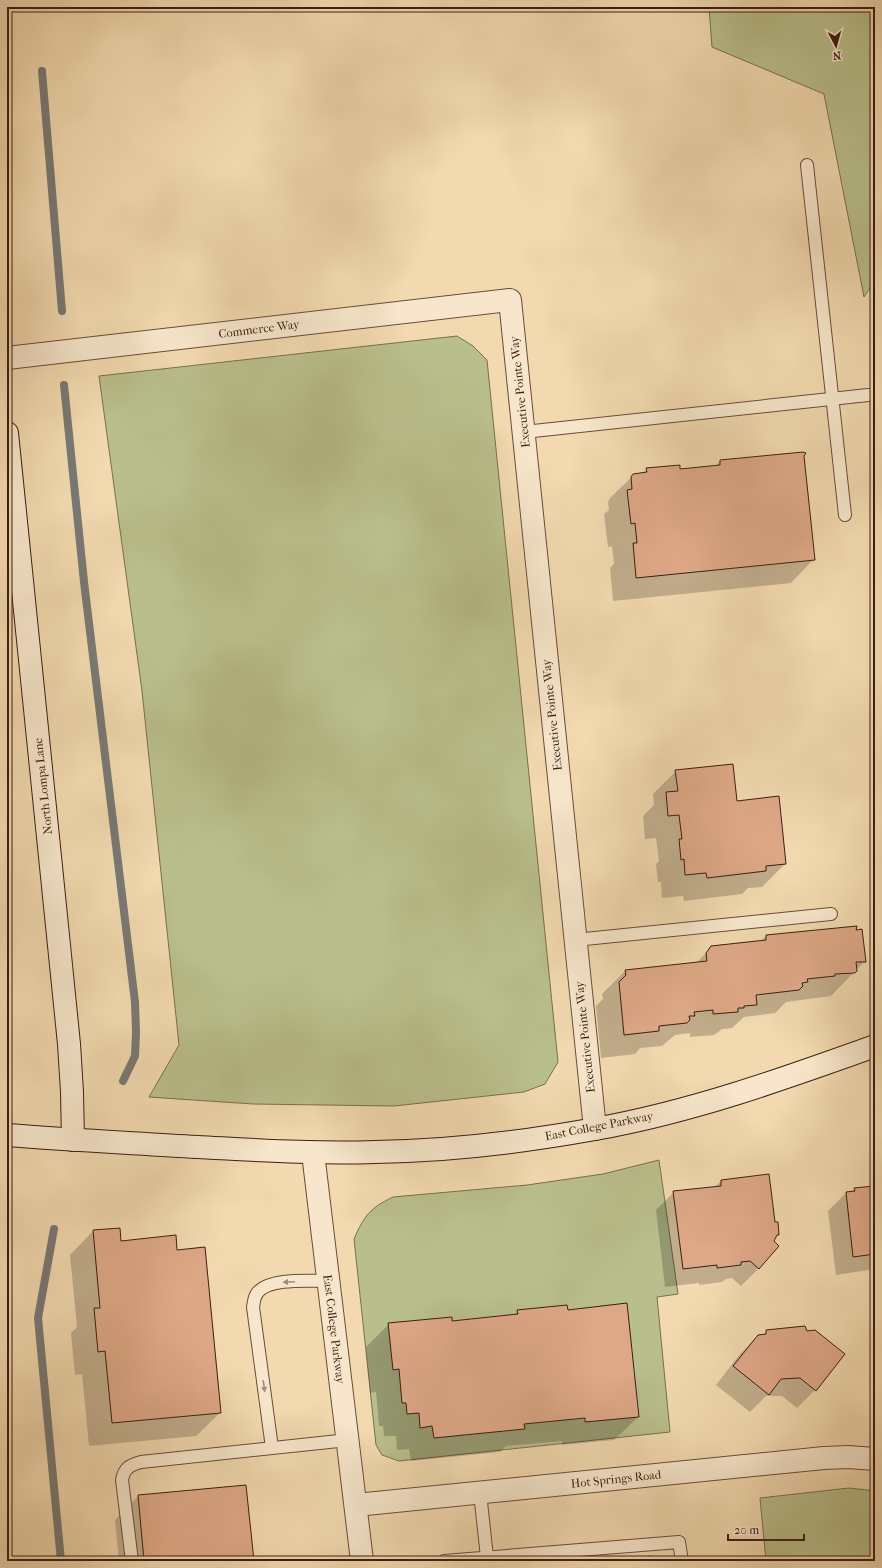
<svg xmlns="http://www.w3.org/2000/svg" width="882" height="1568" font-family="'IM FELL French Canon',serif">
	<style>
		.green { fill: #b9bf8c; stroke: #7a6e4f }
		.shadow { fill: #0003 }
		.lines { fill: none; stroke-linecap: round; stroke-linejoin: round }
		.stream { stroke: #797975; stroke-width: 8 }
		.building { fill: #dea887; stroke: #3c1d12 }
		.lane-casing { stroke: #6a4c39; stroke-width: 14 }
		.street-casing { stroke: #6a4c39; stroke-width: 24 }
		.secondary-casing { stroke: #3c1d12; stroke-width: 24 }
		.lane { stroke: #f7e6cb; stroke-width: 12 }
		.street { stroke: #f7e6cb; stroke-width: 22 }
		.secondary { stroke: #f7e6cb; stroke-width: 22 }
		.oneway { fill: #a38c78 }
		.labels { text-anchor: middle; stroke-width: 3.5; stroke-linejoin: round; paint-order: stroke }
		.street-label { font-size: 12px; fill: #3c1d12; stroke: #f7e6cb }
	</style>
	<rect width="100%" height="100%" fill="#f2d9af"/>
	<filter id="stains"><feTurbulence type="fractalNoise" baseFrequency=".005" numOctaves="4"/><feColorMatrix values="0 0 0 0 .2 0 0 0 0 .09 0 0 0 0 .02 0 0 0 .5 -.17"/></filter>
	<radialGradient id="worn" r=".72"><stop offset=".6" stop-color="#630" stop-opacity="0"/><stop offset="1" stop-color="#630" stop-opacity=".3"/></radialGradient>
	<g class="green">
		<path d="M709 7H875V280L864 297 824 94 712 47Z"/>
		<path d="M457 336 473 346 487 360 558 1062 545 1084 524 1092 394 1106 253 1104 149 1097 179 1045 142 691 99 376Z"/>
		<path d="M659 1160 678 1294 657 1297 670 1432 399 1461 382 1455 376 1445 354 1239C364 1216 370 1208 393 1197L527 1185 603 1174Z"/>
		<path d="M849 1488 875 1491V1561H766L760 1498Z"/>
	</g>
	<g class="shadow">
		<path d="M720 461 814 559 791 583 613 601 610 568 614 564 612 546 608 547 604 514 609 510 608 502 610 498 634 475 642 474 647 469 679 470 715 467Z"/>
		<path d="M676 771 736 802 785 864 762 887 748 888 742 894 684 901 683 896 662 898 661 882H658L656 864 659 861 656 838 645 839 643 816 654 805 653 794Z"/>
		<path d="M855 931 865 961 831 996 786 1002 775 1013 744 1017 732 1028 722 1029 714 1035 690 1037V1033L675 1035 662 1046 640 1048 635 1054 601 1058 596 1006 603 999 602 994 625 971 695 964 712 947 760 942 766 936Z"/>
		<path d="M721 1181 774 1224 778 1234 774 1239 759 1268 741 1286 732 1278 726 1279 722 1282 699 1285V1283L665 1287 656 1210 674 1192 715 1187Z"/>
		<path d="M875 1187V1269L836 1275 828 1211 846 1193 851 1192 855 1189Z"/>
		<path d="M119 1229 120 1242 176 1251 220 1413 196 1436 89 1446 82 1374 75 1375 71 1333 77 1327 70 1255 93 1231Z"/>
		<path d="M518 1311H567L638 1417 614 1440 562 1445V1441L506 1446 500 1452 411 1461 409 1449 397 1450 396 1436H384L383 1426H379L376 1392 370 1393 366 1347 389 1324 451 1322 513 1316Z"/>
		<path d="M767 1331 815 1390 797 1408 782 1396H766L750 1412 716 1385 740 1354 758 1336H762Z"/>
		<path d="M138 1496 253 1561H119L115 1520Z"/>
	</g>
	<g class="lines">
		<g class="stream">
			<path d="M42 71 62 311"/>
			<path d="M64 385 84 582 135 1002 136 1032 135 1056 123 1081"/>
			<path d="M54 1229 38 1318 61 1561"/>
		</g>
	</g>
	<g class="building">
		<path d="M803 452 806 453 804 456 815 560 636 578 633 543H637L635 523 631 524 627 490 632 489 631 477 633 474 647 472 646 468 680 465V469L720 465V460Z"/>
		<path d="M733 764 737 801 779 796 786 864 766 866V871L707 878 706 873 685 875 684 859 681 860 679 839H682L679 815 668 816 666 792 678 791 675 770Z"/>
		<path d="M857 926 856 930 862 929 866 962H856L857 971 855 973 835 974V976L807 979 808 982 802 983 803 986 799 990 756 995 757 1005 744 1006V1008H738V1012L713 1014V1010L694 1012 695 1016H689L690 1020 687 1023 659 1026V1031L624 1035 619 982 626 975 625 970 707 961 706 953 711 946 766 940V935Z"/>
		<path d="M769 1174 775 1222H778L779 1235H777L774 1241 779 1246 759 1269 750 1261 741 1262V1265L717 1268V1265L683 1269 673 1191 721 1186V1180Z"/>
		<path d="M875 1186V1254L853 1257 846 1192 855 1191 854 1188Z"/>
		<path d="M120 1228 121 1241 176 1235 177 1250 205 1247 221 1413 112 1423 105 1351 98 1352 94 1308H100L93 1230Z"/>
		<path d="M627 1303 639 1417 585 1422V1418L524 1424 525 1429 434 1438 432 1426 420 1428 419 1413 407 1414 406 1403H402L399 1369 393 1370 388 1323 452 1317V1321L518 1314 517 1310 567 1305 568 1310Z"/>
		<path d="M805 1326 807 1331 815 1330 845 1354 816 1391 800 1378 781 1379 769 1395 733 1366 758 1335 766 1334V1330Z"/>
		<path d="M246 1485 254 1561H144L138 1495Z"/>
		<path d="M652 1556V1561H602Z"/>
	</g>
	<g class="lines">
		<g class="lane-casing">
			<g id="lane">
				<path d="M807 165 845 515"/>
				<path d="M524 432 868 395"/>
				<path d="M575 940 831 914"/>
				<path d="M272 1448 253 1307C254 1303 254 1298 256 1295 265 1277 311 1281 328 1281"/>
				<path d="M480 1493 487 1557"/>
				<path d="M132 1561 122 1480C124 1468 130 1465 141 1462L348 1440"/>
				<path d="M444 1561 679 1542 682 1561"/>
			</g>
		</g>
		<g class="street-casing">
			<g id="street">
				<path d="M7 358 510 300 595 1129"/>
				<path d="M313 1153 362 1561"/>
				<path d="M356 1505 824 1458 848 1457 875 1459"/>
			</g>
		</g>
		<g class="secondary-casing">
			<g id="secondary">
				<path d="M7 433 69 1044 72 1092 73 1140"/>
				<path d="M7 1135C70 1140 134 1143 197 1147 256 1150 315 1154 375 1152 448 1151 523 1142 595 1129 691 1112 783 1079 875 1046"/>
			</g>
		</g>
		<use href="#lane" class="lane"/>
		<use href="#street" class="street"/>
		<use href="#secondary" class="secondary"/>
	</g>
	<defs><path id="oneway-solid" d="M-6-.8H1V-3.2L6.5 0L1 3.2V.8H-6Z"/></defs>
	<g class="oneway">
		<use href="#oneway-solid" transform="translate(289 1282) rotate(178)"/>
		<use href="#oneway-solid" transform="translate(264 1386) rotate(82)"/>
	</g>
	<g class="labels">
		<g class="street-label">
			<text transform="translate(259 329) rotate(-7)" y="4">Commerce Way</text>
			<text transform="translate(520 392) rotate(-96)" y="4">Executive Pointe Way</text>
			<text transform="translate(552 715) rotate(-96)" y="4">Executive Pointe Way</text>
			<text transform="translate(43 786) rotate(-96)" y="4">North Lompa Lane</text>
			<text transform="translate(585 1037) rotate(-96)" y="4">Executive Pointe Way</text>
			<text transform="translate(599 1126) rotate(-11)" y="4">East College Parkway</text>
			<text transform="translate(334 1329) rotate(83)" y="4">East College Parkway</text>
			<text transform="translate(616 1479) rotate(-6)" y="4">Hot Springs Road</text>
		</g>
	</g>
	<rect width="882" height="1568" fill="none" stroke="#f2d9af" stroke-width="24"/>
	<rect x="8" y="8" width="866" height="1552" fill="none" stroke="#3c1d12" stroke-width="2"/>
	<rect x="12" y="12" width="858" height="1544" fill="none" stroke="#3c1d12"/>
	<g transform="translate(836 46) rotate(174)" stroke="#f7e6cb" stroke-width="3" paint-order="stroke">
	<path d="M0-3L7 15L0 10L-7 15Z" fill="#3c1d12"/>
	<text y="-6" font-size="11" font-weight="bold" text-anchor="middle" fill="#3c1d12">N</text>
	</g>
	<path d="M728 1534v6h76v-6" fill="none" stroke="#3c1d12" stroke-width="2"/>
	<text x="734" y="1534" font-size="12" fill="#3c1d12" stroke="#f7e6cb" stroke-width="3" paint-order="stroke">20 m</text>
	<rect width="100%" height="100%" filter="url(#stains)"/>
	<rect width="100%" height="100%" fill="url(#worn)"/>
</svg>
